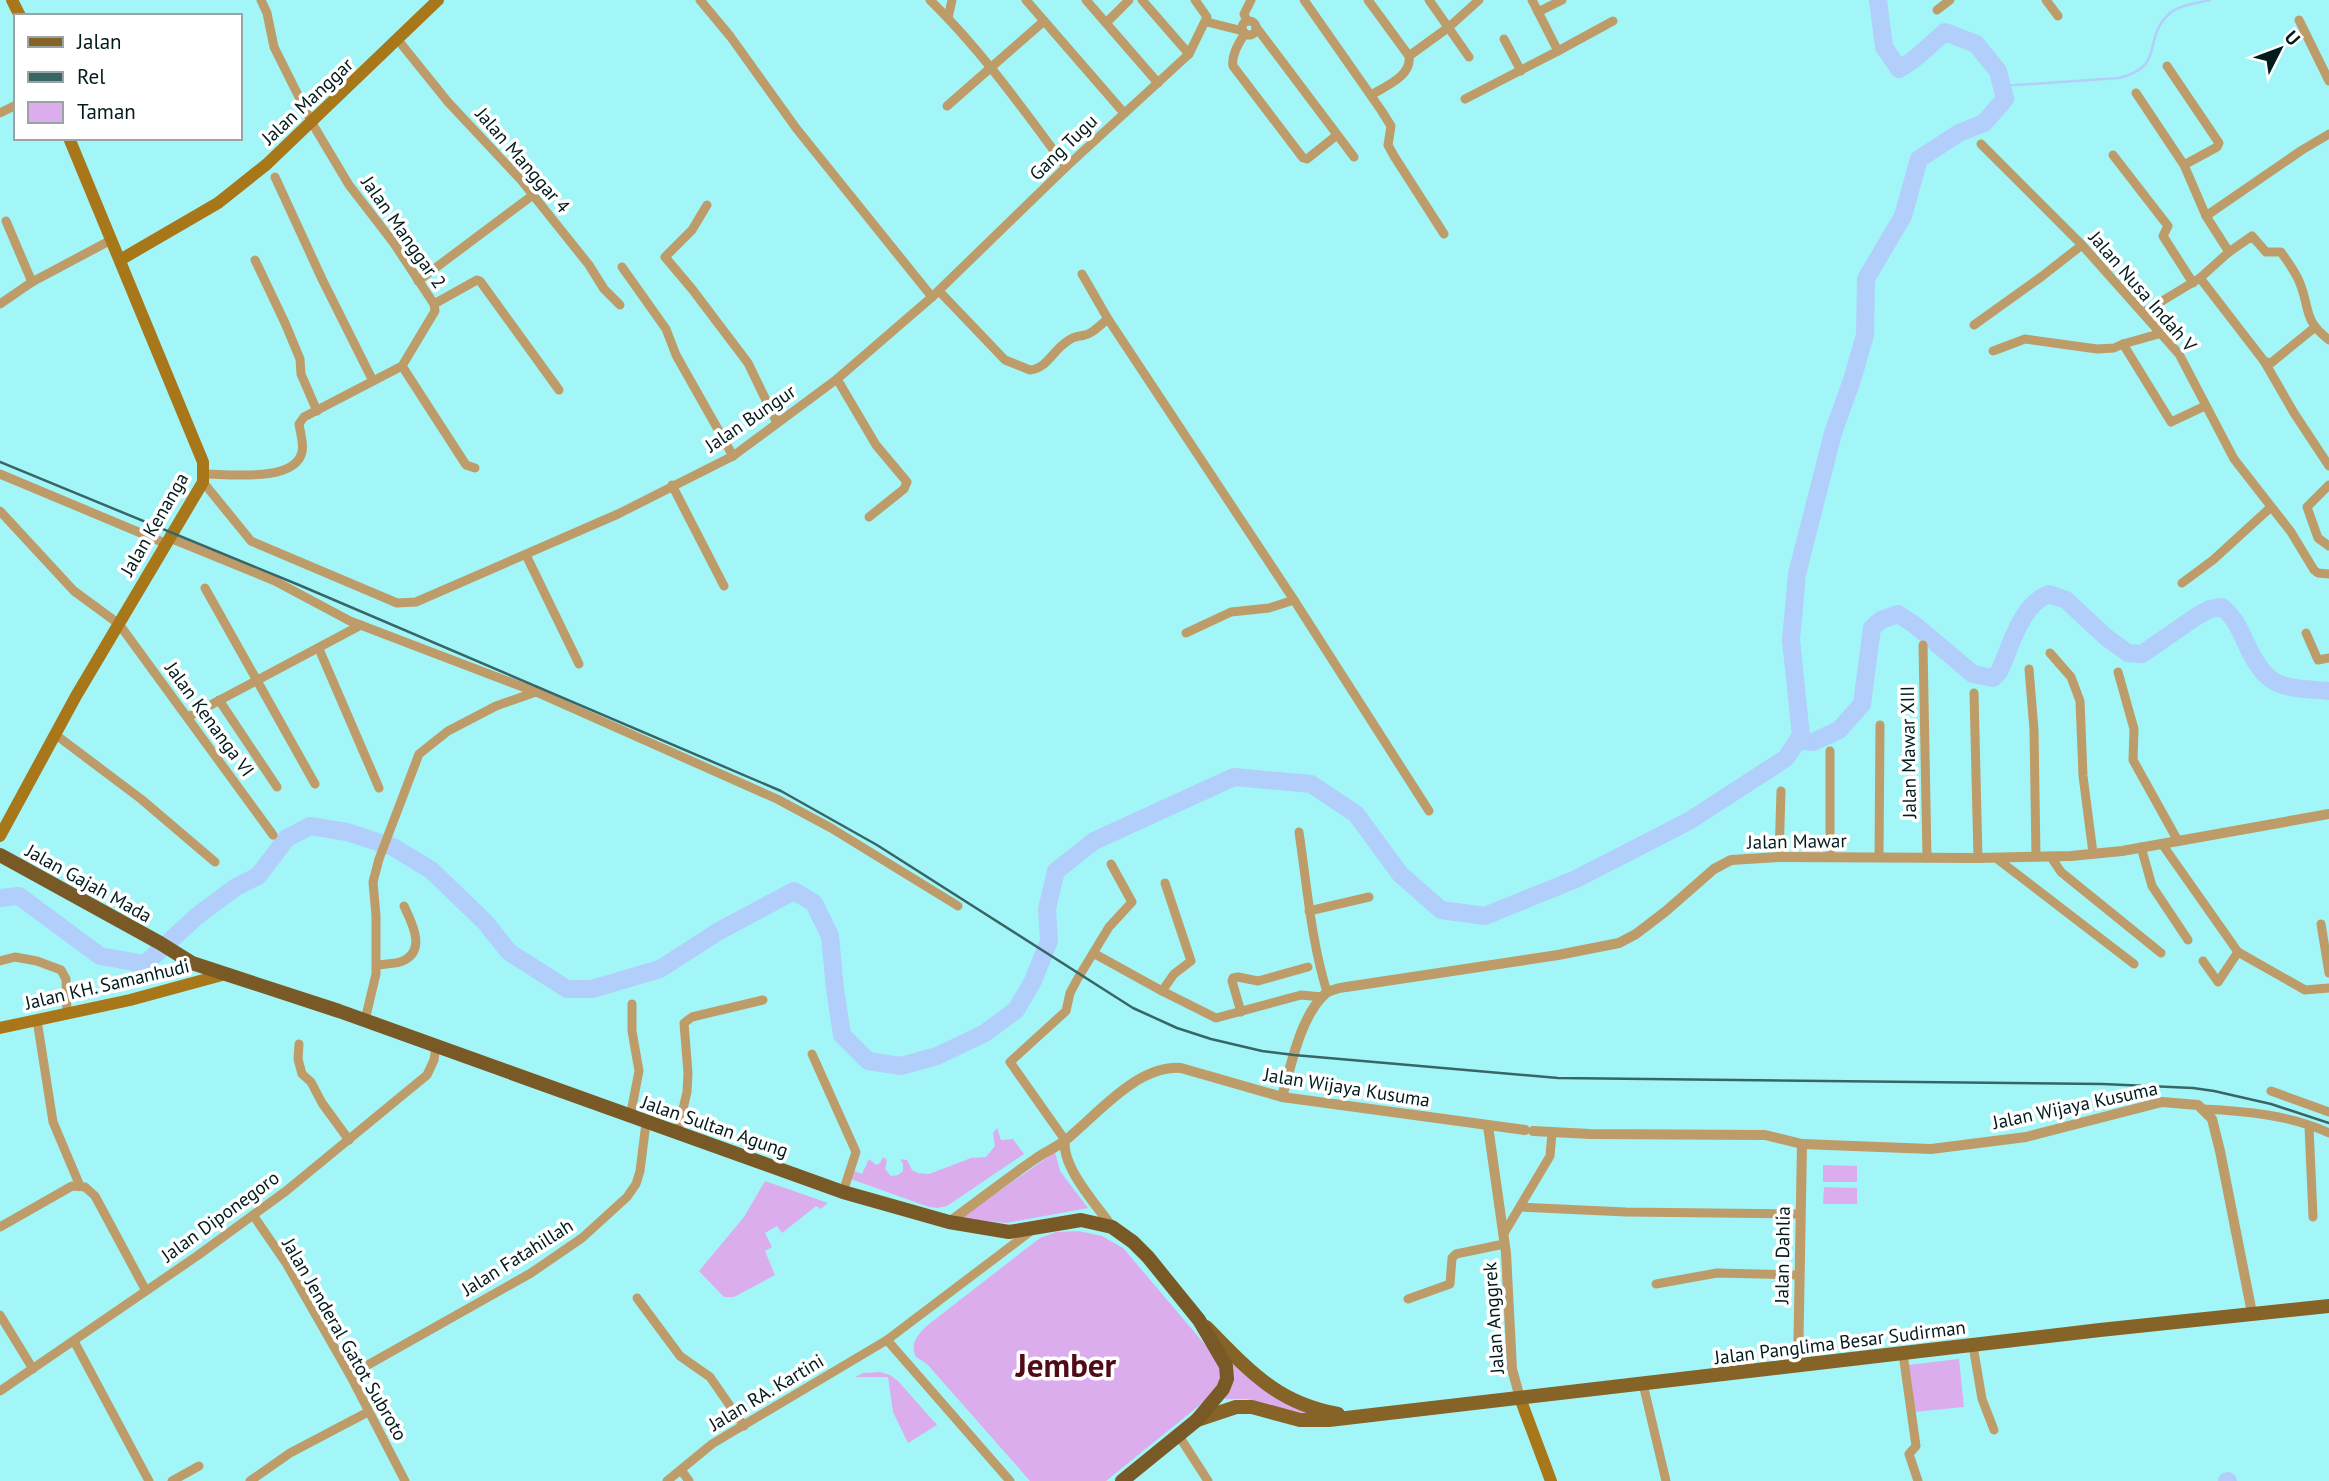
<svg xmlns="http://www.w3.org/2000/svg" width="2329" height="1481" font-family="'PT Sans',sans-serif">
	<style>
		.green { fill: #dcadec }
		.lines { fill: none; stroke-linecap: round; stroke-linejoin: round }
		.stream { stroke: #b1cffa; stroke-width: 2.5 }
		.river { stroke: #b1cffa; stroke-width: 18 }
		.minor { stroke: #bd9c69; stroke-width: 9 }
		.tertiary { stroke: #bd9c69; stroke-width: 10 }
		.secondary { stroke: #a8771a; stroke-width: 12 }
		.primary { stroke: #866327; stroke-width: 14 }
		.trunk { stroke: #795a26; stroke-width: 14 }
		.rail { stroke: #386566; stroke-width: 2.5 }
		.labels { text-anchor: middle; stroke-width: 7; stroke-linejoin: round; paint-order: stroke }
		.street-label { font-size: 19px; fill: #021b1c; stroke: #fff }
		.town-label { font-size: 33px; font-weight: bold; fill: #510b17; stroke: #fff }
	</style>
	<rect width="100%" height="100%" fill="#a3f6f8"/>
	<g class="green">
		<path d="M997 1128 1001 1140 1013 1139 1024 1154 947 1206 938 1208 929 1207 851 1179 855 1171 862 1174 869 1159 876 1165 880 1163 883 1157 887 1160 885 1169 891 1176 898 1175 903 1171V1164L900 1159 907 1160 912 1170 918 1173 929 1174 971 1158 986 1157 995 1146 993 1133Z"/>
		<path d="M1055 1152 1060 1171 1088 1208 1006 1223 961 1218Z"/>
		<path d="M1823 1165 1857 1166V1182H1823Z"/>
		<path d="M765 1181 828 1203 821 1209 816 1206 782 1233 777 1226 765 1233 772 1247 765 1251 775 1275 734 1297H724L699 1271 744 1217Z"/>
		<path d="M1824 1187 1857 1188V1204H1823Z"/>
		<path d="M1079 1231 1102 1236 1123 1248 1219 1361 1221 1381 1211 1396 1106 1481H1030L927 1364 916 1357C909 1343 919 1333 929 1324L1040 1238 1056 1232Z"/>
		<path d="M1226 1352C1253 1382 1271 1401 1311 1414L1309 1417 1247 1399H1225Z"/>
		<path d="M1959 1359 1964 1407 1914 1412 1908 1365Z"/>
		<path d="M880 1372 890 1375 898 1381 937 1425 908 1443 893 1412 888 1377H855L863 1373Z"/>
	</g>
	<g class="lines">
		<path class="stream" d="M2002 86 2119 78C2167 66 2141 40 2169 14 2178 5 2198 3 2210 0"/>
		<g class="river">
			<path d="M1798 740 1813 742 1839 730 1862 704 1872 628 1881 620 1898 614 1915 625 1973 674 1993 678 1999 672C2011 646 2021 604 2049 594L2066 600 2107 638 2128 653 2142 654 2197 616 2210 609 2222 607C2236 619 2238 627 2246 643 2267 690 2282 687 2329 691"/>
			<path d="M0 898 19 896 100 956 145 964 197 916 236 887 258 876 287 838 310 826 347 832 393 847 431 870 485 922 509 952 567 989H592L660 969 719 931 794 891 814 903 830 936 835 989 842 1035 868 1061 901 1066 937 1056 985 1033 1016 1010 1033 981 1049 941 1047 909 1056 871 1094 841 1234 777 1311 784 1356 814 1400 874 1441 910 1485 916 1576 879 1689 821 1786 758 1801 736 1791 640 1797 574 1833 433 1852 380 1865 335 1866 279 1903 216 1919 159 1959 133 1984 123 2005 99 1998 71 1976 44 1945 32C1929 45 1917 60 1899 69L1884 47 1878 0"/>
			<path d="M2227 1481H2228"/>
		</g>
		<g class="minor">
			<path d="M700 0 730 36 796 128 932 297"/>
			<path d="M930 0C982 51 1023 109 1066 167"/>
			<path d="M1026 0 1124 113"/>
			<path d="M1086 0 1158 83"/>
			<path d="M1142 0 1189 54"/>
			<path d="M1304 0 1381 110 1391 126 1388 145 1394 156 1444 234"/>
			<path d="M1368 0 1409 56C1412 76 1386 86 1371 95"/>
			<path d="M1429 0 1469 57"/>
			<path d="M2046 0 2058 16"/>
			<path d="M1937 10 1950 0"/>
			<path d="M1538 12 1562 0"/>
			<path d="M948 18 952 0"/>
			<path d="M2299 20 2329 81"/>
			<path d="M1247 21 1244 14 1251 0"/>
			<circle cx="1249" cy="28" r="7"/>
			<path d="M1207 22 1243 31"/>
			<path d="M1106 23 1129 0"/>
			<path d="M1256 27 1354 157"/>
			<path d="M1245 33C1239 43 1231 55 1233 66L1303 158 1307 159 1337 135"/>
			<path d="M1504 39 1521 71"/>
			<path d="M398 40 448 102 521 180 589 265 604 289 620 305"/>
			<path d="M1558 51 1613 21"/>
			<path d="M1409 56 1449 27 1479 0"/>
			<path d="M2167 66 2219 143 2217 147 2184 165"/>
			<path d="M2136 93 2184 165 2206 216 2229 252"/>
			<path d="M1465 99 1558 51 1532 0"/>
			<path d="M947 106 1044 21"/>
			<path d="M0 113 16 105"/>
			<path d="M1981 144 2082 245 2179 354 2234 459 2291 532 2314 570 2318 573 2329 574"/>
			<path d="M2113 155 2168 226 2163 236 2193 283"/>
			<path d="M275 177 322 279 373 381"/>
			<path d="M707 205 692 230 665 257 692 289 748 363 777 423"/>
			<path d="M2206 216 2302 150 2329 134"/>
			<path d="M6 221 32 282"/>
			<path d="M255 260 285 323 300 359 301 374 317 411"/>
			<path d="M622 267 666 329 676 355 733 456"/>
			<path d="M1082 274 1108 319 1294 600 1429 811"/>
			<path d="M2200 278 2264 361 2294 413 2329 466"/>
			<path d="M418 281 533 195"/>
			<path d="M939 291 1005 360 1030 370C1046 369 1053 351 1065 343 1073 336 1076 337 1085 335 1093 334 1102 323 1108 319"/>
			<path d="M0 304 32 282 111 240"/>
			<path d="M434 304 477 280 480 281 559 390"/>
			<path d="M2144 312 2200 278 2229 252 2252 236 2266 252H2281C2287 261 2295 271 2299 281 2311 309 2302 319 2329 340"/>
			<path d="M1974 325 2041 277 2082 245"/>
			<path d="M2123 344 2162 333"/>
			<path d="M1993 351 2025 339 2097 349 2114 348 2123 344 2171 422 2205 406"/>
			<path d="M2264 361 2271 363 2314 328"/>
			<path d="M402 366 466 465 475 468"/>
			<path d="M837 379 876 445 907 482 904 489 869 517"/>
			<path d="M0 474 167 544"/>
			<path d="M204 474C228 474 295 483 302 452 304 443 300 432 299 424L304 417 402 366 435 311 434 304 393 242 349 185 312 123 274 47 267 13 261 0"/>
			<path d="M203 482 251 541 397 603 416 602 618 514 733 456 837 379 932 297 1066 167 1189 54 1207 17 1195 0"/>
			<path d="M672 485 724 586"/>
			<path d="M2329 485 2307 507 2318 538 2329 546"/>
			<path d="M0 511 74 591 119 624 273 835"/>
			<path d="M170 538 275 581 350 621 536 692 777 799 831 828 958 906"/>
			<path d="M526 555 579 664"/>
			<path d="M2182 583 2213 560 2270 508"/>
			<path d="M205 588 315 784"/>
			<path d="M1186 633 1231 612 1269 608 1294 600"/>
			<path d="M2306 633 2318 660 2329 658"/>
			<path d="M1923 645 1927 858"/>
			<path d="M319 649 379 788"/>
			<path d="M2050 653 2071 677 2080 701 2083 776 2093 853"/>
			<path d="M2029 669 2034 730 2036 857"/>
			<path d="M2118 672 2134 729 2133 760 2178 841"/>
			<path d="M1974 693 1978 858"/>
			<path d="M219 700 277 787"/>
			<path d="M188 717 361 625"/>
			<path d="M56 735 141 799 215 862"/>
			<path d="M1830 751V857"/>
			<path d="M1299 832C1307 886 1311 940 1327 992"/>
			<path d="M2162 844 2238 952 2305 990 2329 988"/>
			<path d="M2141 847 2152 886 2188 940"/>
			<path d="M1779 857 1781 791"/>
			<path d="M1879 857 1880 725"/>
			<path d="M2051 857 2061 872 2161 953"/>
			<path d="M1996 858 2134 964"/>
			<path d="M1309 911 1369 897"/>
			<path d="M2321 924 2329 973"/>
			<path d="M1095 954 1162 991 1216 1018 1301 995 1322 997"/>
			<path d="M0 961 15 957 37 961 61 970 66 979 67 1014"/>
			<path d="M2203 961 2218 982 2238 952"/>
			<path d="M377 965C384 964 393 964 400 962 428 952 412 923 404 906"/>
			<path d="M1162 991 1174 974 1191 961 1165 883"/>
			<path d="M1241 1012 1232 981 1233 978 1238 977 1258 981 1308 967"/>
			<path d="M37 1020 53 1122 80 1186"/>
			<path d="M365 1020 376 974V916L373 882 379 859 419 754 448 731 496 706 536 692"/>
			<path d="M299 1044 298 1059 302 1074 311 1082 322 1103 349 1140"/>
			<path d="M812 1054 856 1152 843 1192"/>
			<path d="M2271 1091 2329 1112"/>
			<path d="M2203 1109C2245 1111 2290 1115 2329 1133"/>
			<path d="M630 1117 639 1071 632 1031V1004"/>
			<path d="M2309 1126 2313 1217"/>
			<path d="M677 1134 687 1092 688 1073 684 1023 692 1017 763 1000"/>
			<path d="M1065 1140 1010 1062 1066 1011 1070 993 1078 978 1109 927 1132 902 1111 864"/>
			<path d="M1521 1207 1626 1212 1800 1214"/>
			<path d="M253 1215 286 1263 350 1375 405 1481"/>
			<path d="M0 1227 72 1186 85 1187 95 1196 145 1289"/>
			<path d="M1503 1235 1550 1156 1552 1133"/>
			<path d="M1656 1284 1717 1273 1799 1275"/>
			<path d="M637 1298 680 1356 710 1377 744 1426"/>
			<path d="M1408 1299 1450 1284 1452 1258 1456 1254 1504 1244"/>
			<path d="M0 1315 33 1369"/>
			<path d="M887 1340 1010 1481"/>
			<path d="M74 1341 149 1481"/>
			<path d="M1973 1346 1982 1399 1994 1430"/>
			<path d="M1903 1354 1916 1446 1909 1454 1918 1481"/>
			<path d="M350 1375 531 1273 582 1238 627 1197 636 1184 640 1171 646 1123"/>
			<path d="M1643 1384 1666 1481"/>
			<path d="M0 1391 197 1256 286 1191 427 1075 434 1060 436 1046"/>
			<path d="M1179 1436 1208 1481"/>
			<path d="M681 1470 689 1481"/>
			<path d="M172 1481 199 1466"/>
			<path d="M250 1481 290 1453 368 1412"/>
			<path d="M667 1481 712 1444 887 1340 1031 1231"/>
		</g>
		<g class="tertiary">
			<path d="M1282 1097C1291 1066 1300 1017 1325 994 1331 989 1339 988 1346 987L1558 955 1619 943 1636 934 1666 911 1714 869 1731 860 1779 857 1978 858 2071 856 2122 851 2329 814"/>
			<path d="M1488 1126 1506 1253 1512 1369 1520 1398"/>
			<path d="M1533 1131 1590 1134 1765 1135 1802 1144 1931 1149 2026 1137 2162 1102 2198 1105 2212 1119 2220 1151 2252 1313"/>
			<path d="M1065 1140C1061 1167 1097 1205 1112 1227"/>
			<path d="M949 1222C978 1201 1006 1179 1035 1159 1045 1152 1057 1147 1067 1139 1099 1113 1137 1065 1181 1068L1282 1097 1525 1130"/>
			<path d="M1798 1367 1802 1144"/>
		</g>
		<g class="secondary">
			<path d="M12 0 20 16"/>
			<path d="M120 260 218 203 267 164 438 0"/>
			<path d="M0 836 76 696 203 482V462L69 138"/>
			<path d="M0 1028 130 1000 222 975"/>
			<path d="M1520 1398 1551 1481"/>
		</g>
		<g class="primary">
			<path d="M1206 1327C1249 1370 1276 1403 1338 1414"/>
			<path d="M1197 1420 1236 1407H1252L1300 1420H1329L2100 1330 2329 1306"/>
		</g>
		<path class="trunk" d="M0 855 160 943 192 963 339 1011 843 1192 949 1222 1009 1232 1081 1220 1112 1227 1133 1242 1148 1257 1199 1320 1226 1366 1227 1379 1223 1389 1197 1420 1122 1481"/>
		<path class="rail" d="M0 462 299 585 781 791 877 845 1133 1008 1177 1028 1211 1039 1262 1051 1294 1055 1558 1078 2103 1084 2193 1088 2214 1091 2271 1104 2329 1123"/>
	</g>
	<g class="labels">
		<g class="street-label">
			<text transform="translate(307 101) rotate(-43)" y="7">Jalan Manggar</text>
			<text transform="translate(1063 147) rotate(-44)" y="7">Gang Tugu</text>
			<text transform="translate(523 160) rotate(49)" y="7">Jalan Manggar 4</text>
			<text transform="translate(404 232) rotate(55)" y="7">Jalan Manggar 2</text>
			<text transform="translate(2143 291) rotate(49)" y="7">Jalan Nusa Indah V</text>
			<text transform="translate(750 418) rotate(-34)" y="7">Jalan Bungur</text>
			<text transform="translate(154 524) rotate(-60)" y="7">Jalan Kenanga</text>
			<text transform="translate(210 719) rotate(54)" y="7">Jalan Kenanga VI</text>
			<text transform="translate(1908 752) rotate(-91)" y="7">Jalan Mawar XIII</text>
			<text transform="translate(1797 841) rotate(-1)" y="7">Jalan Mawar</text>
			<text transform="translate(89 883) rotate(29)" y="7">Jalan Gajah Mada</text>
			<text transform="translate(107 984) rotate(-13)" y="7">Jalan KH. Samanhudi</text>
			<text transform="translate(1347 1087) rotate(9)" y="7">Jalan Wijaya Kusuma</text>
			<text transform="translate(2075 1105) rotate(-12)" y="7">Jalan Wijaya Kusuma</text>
			<text transform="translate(715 1126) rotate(19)" y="7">Jalan Sultan Agung</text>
			<text transform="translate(220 1216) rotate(-36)" y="7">Jalan Diponegoro</text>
			<text transform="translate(1782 1255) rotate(-89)" y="7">Jalan Dahlia</text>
			<text transform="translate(517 1257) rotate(-32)" y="7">Jalan Fatahillah</text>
			<text transform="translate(1493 1318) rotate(-94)" y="7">Jalan Anggrek</text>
			<text transform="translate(345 1339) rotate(60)" y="7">Jalan Jenderal Gatot Subroto</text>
			<text transform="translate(1840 1342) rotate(-7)" y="7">Jalan Panglima Besar Sudirman</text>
			<text transform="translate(766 1392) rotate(-31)" y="7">Jalan RA. Kartini</text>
		</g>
		<g class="town-label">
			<text x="1066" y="1377">Jember</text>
		</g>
	</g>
	<rect x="14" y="14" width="228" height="126" fill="#ffffff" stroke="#9aa4a4" stroke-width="2"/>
	<rect x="28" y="37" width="35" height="10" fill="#866327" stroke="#9aa4a4" stroke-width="2"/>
	<text x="77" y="49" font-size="21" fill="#021b1c">Jalan</text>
	<rect x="28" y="72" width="35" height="10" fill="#386566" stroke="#9aa4a4" stroke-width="2"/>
	<text x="77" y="84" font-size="21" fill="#021b1c">Rel</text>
	<rect x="28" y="102" width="35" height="21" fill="#dcadec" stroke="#9aa4a4" stroke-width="2"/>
	<text x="77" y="119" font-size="21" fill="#021b1c">Taman</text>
	<g transform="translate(2280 49) rotate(48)" stroke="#ffffff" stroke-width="5" paint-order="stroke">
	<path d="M0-5L12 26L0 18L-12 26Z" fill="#021b1c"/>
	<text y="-10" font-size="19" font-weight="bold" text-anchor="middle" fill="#021b1c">U</text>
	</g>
</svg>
